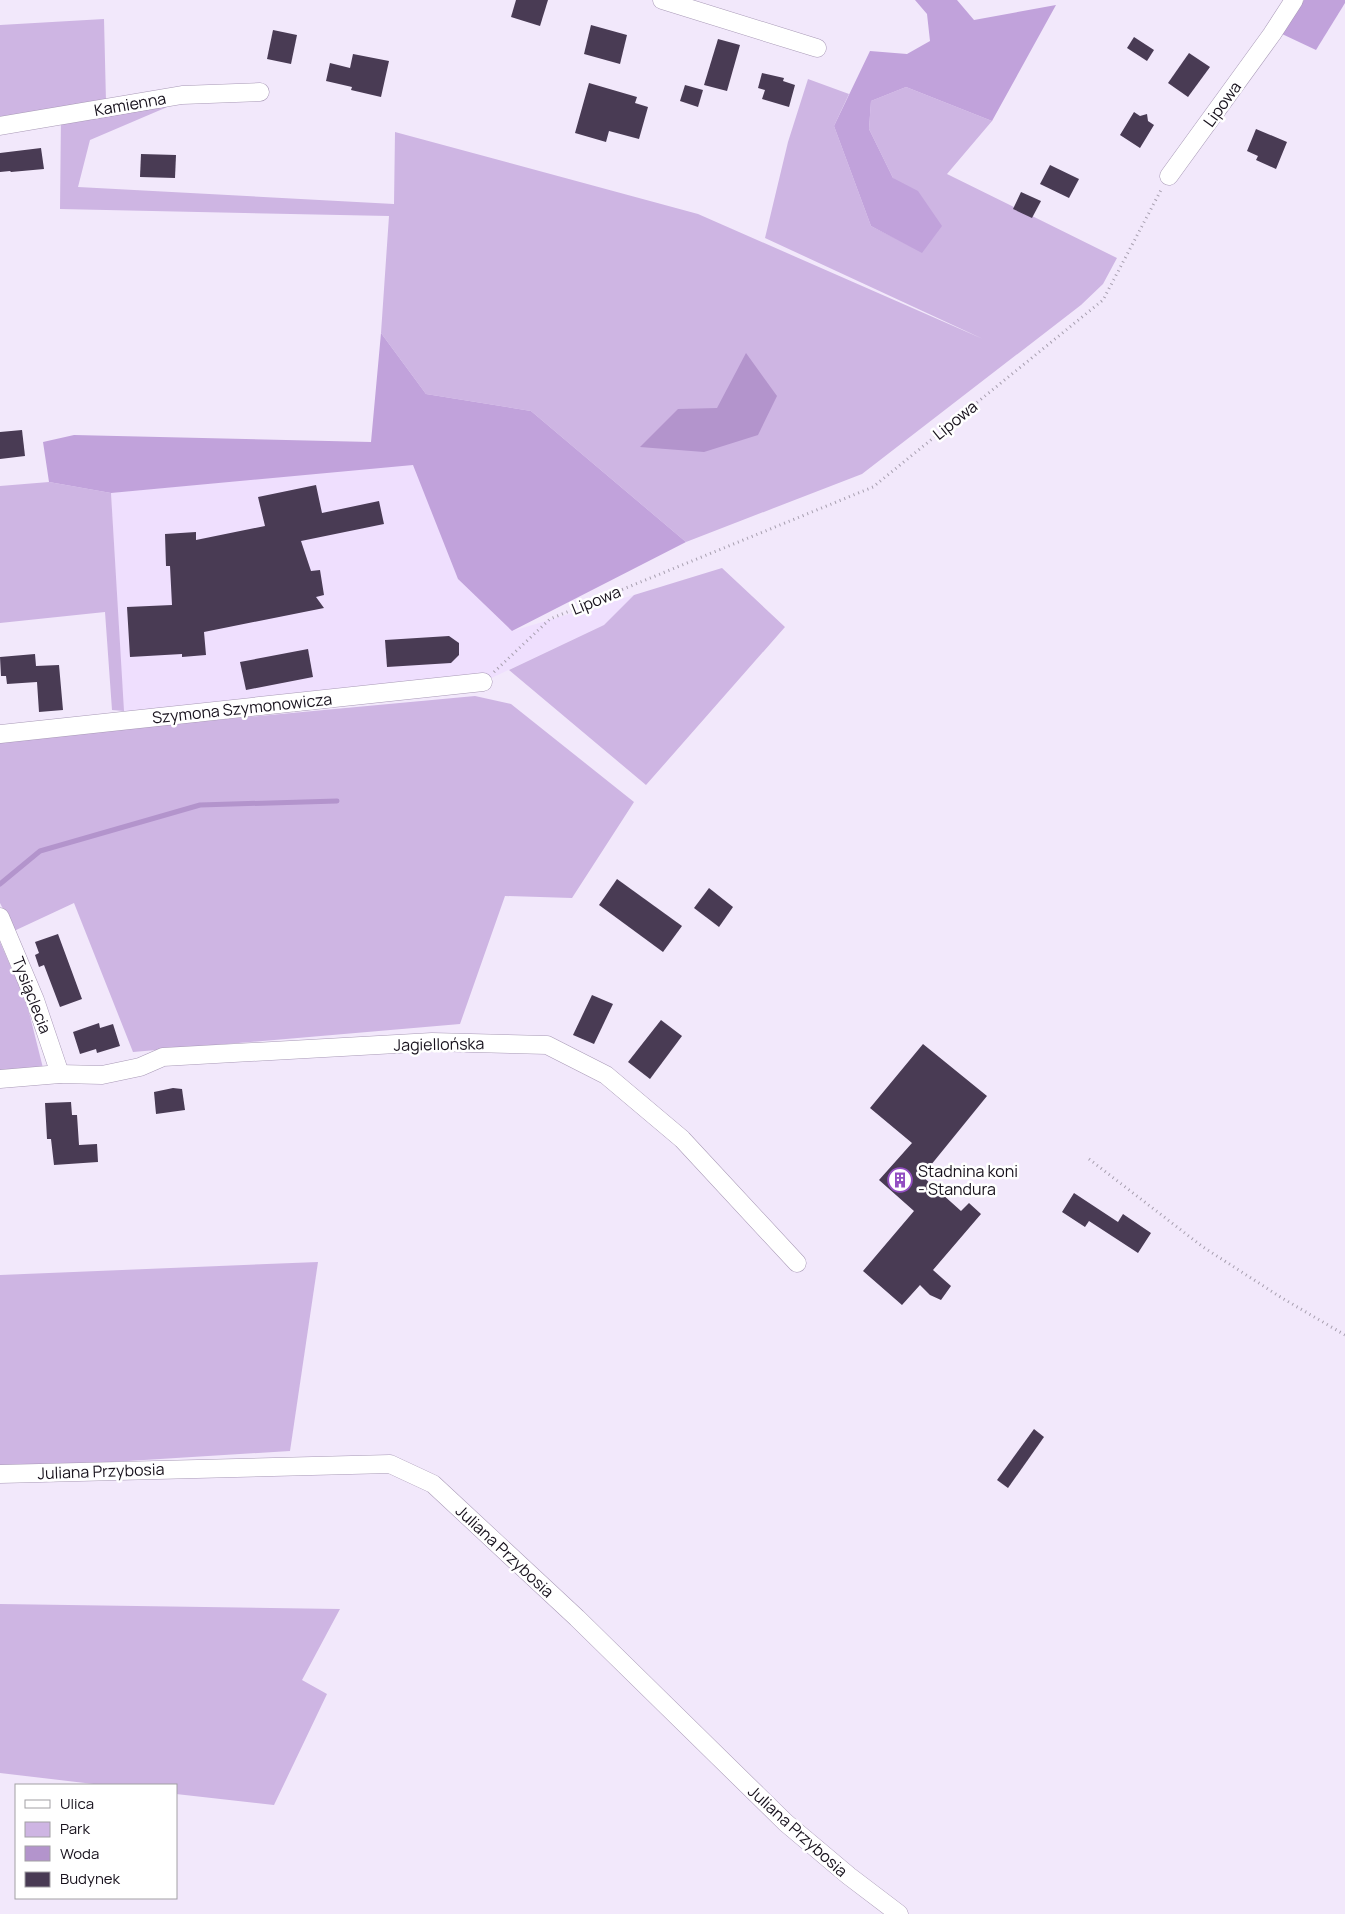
<svg xmlns="http://www.w3.org/2000/svg" width="1345" height="1914" font-family="Manrope,sans-serif">
	<style>
		.built { fill: #efdffe }
		.green { fill: #ceb5e3 }
		.forest { fill: #c1a2db }
		.water { fill: #b394cc }
		.lines { fill: none; stroke-linecap: round; stroke-linejoin: round }
		.stream { stroke: #b394cc; stroke-width: 5 }
		.building { fill: #493b54 }
		.minor-casing { stroke: #a899b6; stroke-width: 19 }
		.path { stroke: #a79faf; stroke-width: 3; stroke-dasharray: 1 4; stroke-linecap: butt }
		.minor { stroke: #fff; stroke-width: 18 }
		.labels { text-anchor: middle; stroke-width: 5; stroke-linejoin: round; paint-order: stroke }
		.street-label { font-size: 16px; fill: #17111c; stroke: #fff }
		.poi-label { font-size: 16px; fill: #17111c; stroke: #fff; text-anchor: start }
	</style>
	<rect width="100%" height="100%" fill="#f2e8fb"/>
	<path class="built" d="M414 464 458 579 512 631 634 595 604 625 483 682 124 721 111 493Z"/>
	<g class="green">
		<path d="M104 19 106 102H179L90 140 78 187 394 204 395 132 698 214 983 339 765 238 788 142 808 79 849 94 834 126 871 226 922 252 893 178 869 129 871 101 906 87 992 121 947 174 1117 258 1103 284 1081 305 862 474 686 542 531 411 426 394 381 333 389 216 60 209 61 115 0 117V25Z"/>
		<path d="M49 482 111 493 124 711 112 710 105 612 0 623V486Z"/>
		<path d="M722 568 785 627 646 785 509 670 604 625 634 595Z"/>
		<path d="M475 696 511 704 634 802 572 898 505 896 460 1024 133 1052 74 903 14 931 0 903V740Z"/>
		<path d="M0 942 27 1004 43 1068 0 1072Z"/>
		<path d="M318 1262 290 1451 0 1469V1275Z"/>
		<path d="M0 1604 340 1609 302 1680 327 1694 274 1805 176 1794V1785H102L0 1773Z"/>
	</g>
	<g class="forest">
		<path d="M915 0H957L974 20 1056 5 992 121 906 87 871 101 869 129 893 178 918 191 942 226 922 253 871 226 834 126 870 51 907 54 930 41 927 14Z"/>
		<path d="M1304 0H1345V3L1316 50 1282 34Z"/>
		<path d="M381 333 426 394 531 411 686 542 512 631 458 579 413 465 111 493 49 482 43 442 74 435 371 442Z"/>
	</g>
	<path class="water" d="M746 353 777 396 758 435 704 452 640 447 678 409 717 408Z"/>
	<g class="lines">
		<path class="stream" d="M0 884 40 851 200 805 337 801"/>
	</g>
	<g class="building">
		<path d="M516 0H548L540 26 511 17Z"/>
		<path d="M591 25 627 35 620 64 584 54Z"/>
		<path d="M273 30 297 35 291 64 267 59Z"/>
		<path d="M1134 37 1154 50 1147 61 1127 48Z"/>
		<path d="M718 39 740 45 727 91 704 85Z"/>
		<path d="M1189 53 1210 67 1188 97 1168 83Z"/>
		<path d="M353 54 389 61 381 97 351 90 352 87 326 81 330 63 350 68Z"/>
		<path d="M762 73 784 78 783 81 795 85 789 107 762 99 765 90 758 88Z"/>
		<path d="M589 83 637 97 635 103 648 107 639 139 609 131 606 142 575 133Z"/>
		<path d="M685 85 703 90 698 107 680 101Z"/>
		<path d="M1134 112 1140 116 1147 114 1148 121 1154 125 1140 148 1120 135Z"/>
		<path d="M1256 129 1287 142 1276 169 1256 160 1258 156 1247 151Z"/>
		<path d="M41 148 44 169 11 172 10 171 0 172V153Z"/>
		<path d="M141 154 176 155 175 178 140 177Z"/>
		<path d="M1050 165 1079 179 1069 198 1040 184Z"/>
		<path d="M1021 192 1041 201 1032 218 1013 209Z"/>
		<path d="M22 430 25 456 0 459V432Z"/>
		<path d="M316 485 322 513 379 501 384 524 301 541 311 571 320 570 324 595 316 597 324 608 204 632 206 655 182 657V654L130 657 127 607 172 605 170 566H166L165 534 196 532V540L265 526 258 497Z"/>
		<path d="M449 636 459 643V655L451 663 387 667 385 640Z"/>
		<path d="M308 649 313 677 246 690 240 662Z"/>
		<path d="M35 654 36 666 59 665 63 710 39 712 37 682 7 684 6 676H1L0 657Z"/>
		<path d="M617 879 682 926 663 952 599 905Z"/>
		<path d="M709 888 733 907 719 927 694 908Z"/>
		<path d="M58 934 82 999 60 1007 44 965 39 967 35 955 39 953 35 942Z"/>
		<path d="M592 995 613 1004 594 1044 573 1035Z"/>
		<path d="M661 1020 682 1036 650 1079 628 1062Z"/>
		<path d="M99 1023 100 1028 113 1024 120 1046 97 1053 96 1049 80 1054 73 1032Z"/>
		<path d="M923 1044 987 1096 922 1176 961 1211 969 1203 981 1214 933 1270 951 1286 941 1300 930 1295 920 1285 902 1305 863 1271 914 1211 879 1180 912 1143 870 1108Z"/>
		<path d="M173 1088 182 1089 185 1110 156 1114 154 1092Z"/>
		<path d="M71 1102 72 1115H77L79 1145 97 1144 98 1162 54 1165 51 1139H47L45 1103Z"/>
		<path d="M1074 1193 1118 1222 1123 1214 1151 1233 1138 1253 1089 1221 1085 1227 1062 1212Z"/>
		<path d="M1034 1429 1044 1437 1008 1488 997 1480Z"/>
	</g>
	<g class="lines">
		<g class="minor-casing">
			<g id="minor">
				<path d="M662 0 817 48"/>
				<path d="M0 126 182 95 260 92"/>
				<path d="M1169 176 1272 34 1294 0"/>
				<path d="M0 734 483 682"/>
				<path d="M0 917 35 1000 60 1074"/>
				<path d="M0 1079 60 1074 102 1075 140 1067 163 1057 432 1042 547 1045 606 1075 682 1139 797 1263"/>
				<path d="M0 1474 390 1464 433 1484 577 1618 786 1823 849 1876 899 1914"/>
			</g>
		</g>
		<g class="path">
			<path d="M494 672 550 619 873 487 1103 300 1161 190"/>
			<path d="M1089 1159 1203 1247 1282 1298 1345 1335"/>
		</g>
		<use href="#minor" class="minor"/>
	</g>
	<defs>
		<g id="building-ring" transform="scale(1.25)"><circle r="9.5" fill="#fff" stroke="#934ec2" stroke-width="1.5"/><path d="M-4-6H4V6H1V3H-1V6H-4ZM-2.5-4.3h1.7v1.8h-1.7ZM.8-4.3h1.7v1.8H.8ZM-2.5-1h1.7V.8h-1.7ZM.8-1h1.7V.8H.8Z" fill="#934ec2"/></g>
	</defs>
	<g fill-rule="evenodd">
		<use href="#building-ring" x="900" y="1180"/>
	</g>
	<g class="labels">
		<g class="street-label">
			<text transform="translate(130 104) rotate(-10)" y="6">Kamienna</text>
			<text transform="translate(1222 104) rotate(-54)" y="6">Lipowa</text>
			<text transform="translate(955 420) rotate(-39)" y="6">Lipowa</text>
			<text transform="translate(596 600) rotate(-22)" y="6">Lipowa</text>
			<text transform="translate(242 708) rotate(-6)" y="6">Szymona Szymonowicza</text>
			<text transform="translate(32 995) rotate(69)" y="6">Tysiąclecia</text>
			<text transform="translate(439 1044) rotate(-1)" y="6">Jagiellońska</text>
			<text transform="translate(101 1471) rotate(-2)" y="6">Juliana Przybosia</text>
			<text transform="translate(505 1551) rotate(43)" y="6">Juliana Przybosia</text>
			<text transform="translate(798 1831) rotate(42)" y="6">Juliana Przybosia</text>
		</g>
		<g class="poi-label">
			<text x="918" y="1177">Stadnina koni<tspan x="918" dy="18">- Standura</tspan></text>
		</g>
	</g>
	<rect x="15" y="1784" width="162" height="115" fill="#ffffff" stroke="#a2a0a4"/>
	<rect x="25" y="1800" width="25" height="8" fill="#ffffff" stroke="#a2a0a4"/>
	<text x="60" y="1809" font-size="15" fill="#17111c">Ulica</text>
	<rect x="25" y="1822" width="25" height="15" fill="#ceb5e3" stroke="#a2a0a4"/>
	<text x="60" y="1834" font-size="15" fill="#17111c">Park</text>
	<rect x="25" y="1846" width="25" height="15" fill="#b394cc" stroke="#a2a0a4"/>
	<text x="60" y="1859" font-size="15" fill="#17111c">Woda</text>
	<rect x="25" y="1872" width="25" height="15" fill="#493b54" stroke="#a2a0a4"/>
	<text x="60" y="1884" font-size="15" fill="#17111c">Budynek</text>
</svg>
